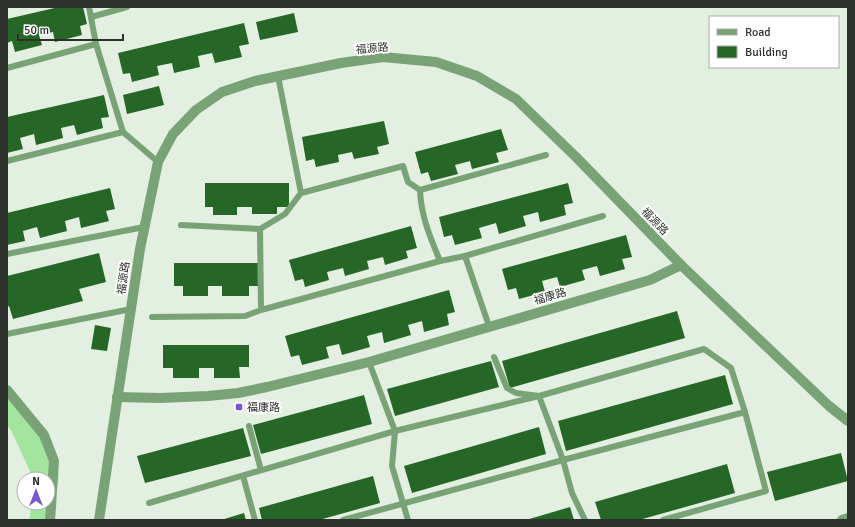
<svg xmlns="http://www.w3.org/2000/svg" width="855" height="527" font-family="Signika,'Noto Sans SC',sans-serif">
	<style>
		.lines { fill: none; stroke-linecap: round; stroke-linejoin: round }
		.river { stroke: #a3e59f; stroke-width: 25 }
		.building { fill: #266626 }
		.lane { stroke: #79a377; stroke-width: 6 }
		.street { stroke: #79a377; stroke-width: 10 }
		.poi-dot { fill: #7a56d0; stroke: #fff; stroke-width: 1.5 }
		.labels { text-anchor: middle; stroke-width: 4; stroke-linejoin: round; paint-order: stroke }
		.street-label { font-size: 11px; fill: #2c312b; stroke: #fff }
		.poi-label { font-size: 11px; fill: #2c312b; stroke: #fff; text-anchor: start }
	</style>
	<rect width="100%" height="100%" fill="#e2efe1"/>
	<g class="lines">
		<g class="river">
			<path d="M7 406 22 424 46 476V479"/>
			<path d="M42 520 44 503"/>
		</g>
	</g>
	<g class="building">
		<path d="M59 7H83L87 24 80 26 82 35 55 42 53 32 39 35 42 45 15 52 12 41 7 43V19Z"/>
		<path d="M294 13 298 32 260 40 256 22Z"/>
		<path d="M244 23 249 44 239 46 242 57 215 63 212 53 198 56 200 67 174 73 172 63 157 66 159 75 132 82 130 73 123 74 118 53Z"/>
		<path d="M159 86 164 105 127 114 123 95Z"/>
		<path d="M104 95 109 117 101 118 103 128 77 135 74 125 61 128 63 138 36 145 34 134 20 138 23 149 7 153V117Z"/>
		<path d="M384 121 389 144 377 147 379 154 354 159 352 152 338 155 339 162 316 167 314 159 306 161 302 137Z"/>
		<path d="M501 129 508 150 496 153 499 162 472 169 470 161 455 165 458 174 431 181 428 172 421 174 415 152Z"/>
		<path d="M205 183H289V207H277V214H252V207H237V215H213V207H205Z"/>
		<path d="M568 183 573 203 564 205 566 215 540 222 538 212 523 216 526 226 499 234 496 223 479 228 482 238 455 245 452 235 444 237 439 217Z"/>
		<path d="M110 188 115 209 106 211 109 221 81 228 79 217 65 221 67 231 40 238 37 227 23 231 25 241 7 245V213Z"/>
		<path d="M411 226 417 248 406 251 408 258 385 265 383 257 367 261 369 269 345 276 343 268 327 272 329 280 305 287 303 279 295 281 289 260Z"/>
		<path d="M626 235 632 257 622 259 625 269 600 276 597 266 582 270 585 280 560 287 557 277 542 281 545 292 519 299 516 288 508 290 502 269Z"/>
		<path d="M99 253 106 282 79 289 83 301 13 319 9 306 7 307V276Z"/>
		<path d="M174 263H258V286H249V296H222V286H208V296H183V286H174Z"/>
		<path d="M449 290 455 312 447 314 449 325 424 332 422 321 408 325 411 335 384 343 382 332 367 336 370 347 342 355 339 344 326 347 329 358 302 365 299 355 291 357 285 336Z"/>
		<path d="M677 311 685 338 510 388 502 361Z"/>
		<path d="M95 325 111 328 107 351 91 349Z"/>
		<path d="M163 345H249V367H239L240 378H214V368H199V378H173V368H163Z"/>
		<path d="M491 361 499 387 395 416 387 389Z"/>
		<path d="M725 375 733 404 566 451 558 421Z"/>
		<path d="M364 395 372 424 261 454 253 425Z"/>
		<path d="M539 427 546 454 412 493 404 466Z"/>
		<path d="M243 428 251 456 145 483 137 456Z"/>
		<path d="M841 453 848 481 775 501 767 472Z"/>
		<path d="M727 464 735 493 639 520H601L595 502Z"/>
		<path d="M373 476 380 503 319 520H262L259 508Z"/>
		<path d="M570 507 574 520H526Z"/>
		<path d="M244 513 246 520H221Z"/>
	</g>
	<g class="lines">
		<g class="lane">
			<path d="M89 7 96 44"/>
			<path d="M91 17 127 7"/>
			<path d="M7 68 96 44 123 132 7 161"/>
			<path d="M123 132 158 162"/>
			<path d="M420 190C421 216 430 237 440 261L465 256 603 216"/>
			<path d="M301 193 403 166 408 182 420 190 546 155"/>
			<path d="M181 225 260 229 285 214 301 193 278 76"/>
			<path d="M7 254 144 227"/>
			<path d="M465 256 489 326"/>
			<path d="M261 310 440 261"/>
			<path d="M152 317 245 316 261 310 260 229"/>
			<path d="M7 334 131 309"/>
			<path d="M494 357 507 388 516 393 539 396 563 460 572 493 585 520"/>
			<path d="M369 362 395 431 392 466 408 520"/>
			<path d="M249 426 261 470"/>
			<path d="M243 476 255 520"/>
			<path d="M149 503 395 431 539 396 704 349 731 368 745 412 766 491 663 520"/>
			<path d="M343 520 563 460 745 412"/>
		</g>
		<g class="street">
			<path d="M7 390 44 435 54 461 50 520"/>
			<path d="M117 397 160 398 208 396 238 393 267 387 369 362 650 280 681 265"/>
			<path d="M99 520 140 249 158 162 173 134 196 110 222 92 255 81 341 63 383 57 436 62 477 76 516 99 576 157 681 265 829 406 848 421"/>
			<path d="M842 520 848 518"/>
		</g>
	</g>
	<rect class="poi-dot" x="235" y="403" width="8" height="8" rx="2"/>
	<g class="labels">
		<g class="street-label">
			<text transform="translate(372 48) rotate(-5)" y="4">福源路</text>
			<text transform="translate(655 221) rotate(46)" y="4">福源路</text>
			<text transform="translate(123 278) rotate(-82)" y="4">福源路</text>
			<text transform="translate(550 296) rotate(-16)" y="4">福康路</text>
		</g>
		<g class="poi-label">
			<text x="247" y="411">福康路</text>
		</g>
	</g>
	<rect width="855" height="527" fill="none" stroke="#2c312b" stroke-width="16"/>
	<rect x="709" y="16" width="130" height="52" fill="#ffffff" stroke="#abadaa"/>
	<rect x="717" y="29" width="20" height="6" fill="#79a377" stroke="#abadaa"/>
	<text x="745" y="36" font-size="12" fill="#2c312b">Road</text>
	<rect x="717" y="46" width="20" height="12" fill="#266626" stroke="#abadaa"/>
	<text x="745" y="56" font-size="12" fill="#2c312b">Building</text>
	<g transform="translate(36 491)"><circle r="19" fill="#ffffff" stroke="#abadaa"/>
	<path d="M0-3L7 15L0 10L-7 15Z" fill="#7a56d0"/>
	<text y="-6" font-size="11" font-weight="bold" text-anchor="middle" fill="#2c312b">N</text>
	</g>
	<path d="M18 34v6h105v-6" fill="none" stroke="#2c312b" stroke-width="2"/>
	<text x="24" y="34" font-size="12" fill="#2c312b" stroke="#ffffff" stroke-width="3" paint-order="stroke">50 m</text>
</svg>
